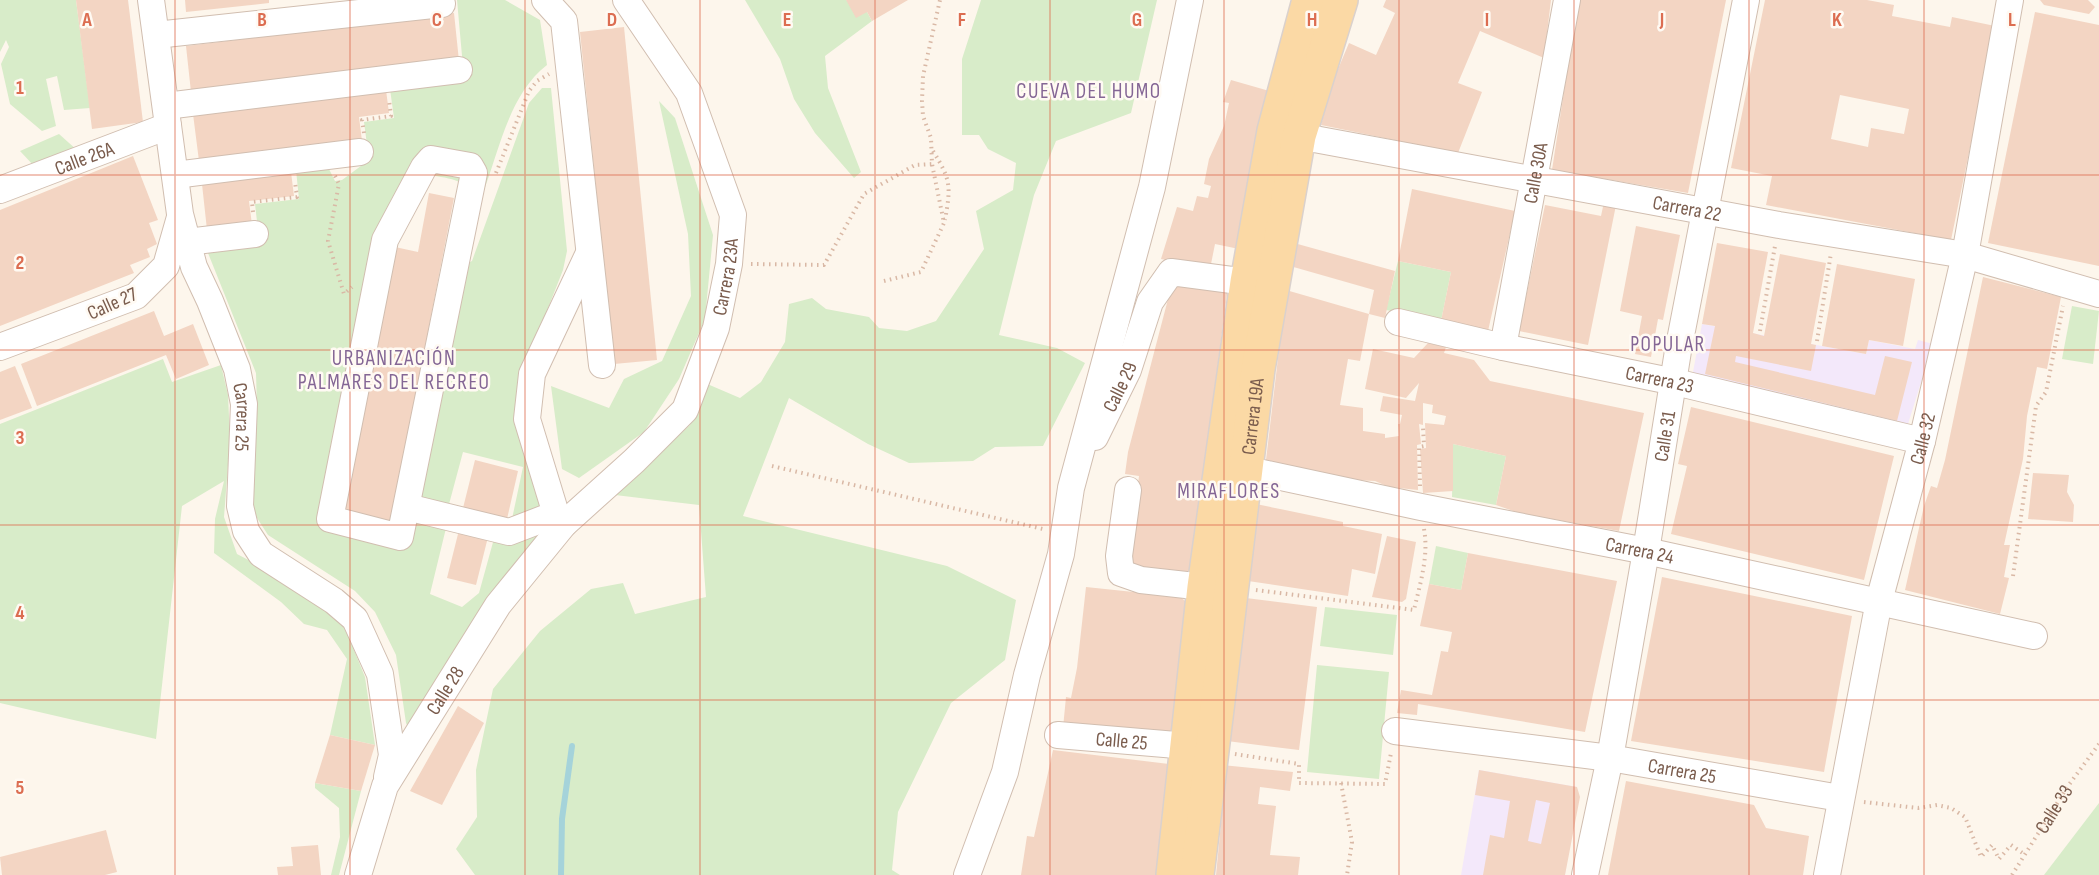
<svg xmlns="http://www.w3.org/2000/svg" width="2099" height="875" font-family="'Sofia Sans Condensed',sans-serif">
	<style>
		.education { fill: #f3e8fa }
		.green { fill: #d8ecc9 }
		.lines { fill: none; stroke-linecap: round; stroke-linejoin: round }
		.stream { stroke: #a5d3da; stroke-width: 6 }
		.building { fill: #f3d5c3; fill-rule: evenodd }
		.minor-casing { stroke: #d1beb0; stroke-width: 28 }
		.major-casing { stroke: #dad1cd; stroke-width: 36 }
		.path { stroke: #d9b8a5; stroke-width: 4; stroke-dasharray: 1.5 4.5; stroke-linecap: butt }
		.minor { stroke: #fff; stroke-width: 26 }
		.major { stroke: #fbd9a5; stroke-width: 33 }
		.grid { fill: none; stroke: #dc6d51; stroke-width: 1.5; stroke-opacity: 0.55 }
		.labels { text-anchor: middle; stroke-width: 5; stroke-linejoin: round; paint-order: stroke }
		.street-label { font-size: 20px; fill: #7a5c4d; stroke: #fffaf3 }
		.neighbourhood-label { font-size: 21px; letter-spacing: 1.5px; fill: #846695; stroke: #fffaf3 }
		.grid-label { font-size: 20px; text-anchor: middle; font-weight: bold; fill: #dc6d51; stroke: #fffaf3; stroke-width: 5; stroke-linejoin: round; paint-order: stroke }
	</style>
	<rect width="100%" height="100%" fill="#fdf6ec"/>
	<g class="education">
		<path d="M1702 324 1866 354 1869 340 1915 349 1918 340 1933 344 1908 424 1897 428 1699 381 1693 372Z"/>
		<path d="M1479 770 1577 787 1565 875H1461Z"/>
	</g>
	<g class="green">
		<path d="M0 0H76L90 108 64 110 57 76 46 79 56 126 42 131 10 104 1 64 9 47 6 40 0 52Z"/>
		<path d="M457 0H505L540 20 547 65C508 95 499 153 481 198 466 180 447 177 425 175L409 188 323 518 406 545 418 516 447 524 430 594 462 607 479 593 495 535 549 527 479 612 444 667 410 731 406 723 396 655 375 612 355 591 268 535 257 518 254 509 253 479 257 409 256 373 208 253 221 247 259 239 255 204 299 199 296 170 328 167 335 181 342 180 369 160 364 122 394 118 390 89 464 78Z"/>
		<path d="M745 0H846L867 12 872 21 825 56 828 88 861 172 854 178 815 133 794 99 780 59Z"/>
		<path d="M981 0H1157L1131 113 1056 141 1034 195 999 335 1057 348 1085 363 1043 446 995 447 973 461 909 463 868 444 789 398 743 516 947 566 1016 600 1005 660 951 703 898 812 892 870 900 875H475L456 849 477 817 476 770 493 689 540 631 591 589 623 583 635 614 706 597 699 505 615 495 690 425 705 383 740 398 761 382 785 342 789 304 812 298 826 309 869 317 879 328 907 331 936 321 984 249 976 211 1013 190 1016 163 988 149 979 135H962V59Z"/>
		<path d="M542 88H551L567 251 563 270 537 336 516 421 519 439 540 492 543 511 512 519 523 467 463 452 448 508 416 495 460 267 472 261 529 103Z"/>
		<path d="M659 101 675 118 713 235 705 319 679 379 644 432 579 478 562 469 551 386 609 408 624 379 662 361 691 296 688 234Z"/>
		<path d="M59 134 78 151 35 167 20 151Z"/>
		<path d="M1398 261 1451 272 1441 321 1386 310Z"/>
		<path d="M2072 306 2099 311 2093 364 2062 359Z"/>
		<path d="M163 359 172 382 221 365 228 395 230 438 224 517 237 554 277 575 343 623 365 677 375 745 330 735 347 659 327 630 304 624 281 602 214 553 215 519 224 481 182 506 156 739 0 703V424Z"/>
		<path d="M1453 444 1506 456 1496 505 1452 497Z"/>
		<path d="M1436 546 1468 553 1461 590 1429 584Z"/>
		<path d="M1325 607 1397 615 1393 655 1320 646Z"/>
		<path d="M1317 665 1389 672 1379 779 1307 772Z"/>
		<path d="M315 783 361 791 339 875H331L340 837 339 808 315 788Z"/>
		<path d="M2099 803V875H2044Z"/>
	</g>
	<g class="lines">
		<path class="stream" d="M561 875 562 819 572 746"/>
	</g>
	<g class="building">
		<path d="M76 0H128L143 122 92 129Z"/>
		<path d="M185 0H269V3L186 12Z"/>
		<path d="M846 0H908L872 21 867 12 856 18Z"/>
		<path d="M1386 0H1551L1544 58 1480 31 1458 83 1482 92 1458 153 1321 125 1333 81 1349 43 1376 55 1395 13 1383 7Z"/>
		<path d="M1578 0H1726L1688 193 1552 170Z"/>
		<path d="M1765 0H1867L1894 5 1892 16 1950 27 1952 17 1995 26 1951 240 1766 205 1772 176 1731 168ZM1840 95 1909 109 1904 134 1871 128 1868 147 1831 139Z"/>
		<path d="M2040 0H2088L2095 7 2089 14 2044 5Z"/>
		<path d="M2035 12 2099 25V266L1988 243Z"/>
		<path d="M454 13 459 61 191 92 186 46Z"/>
		<path d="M624 27 657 360 614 364 580 32Z"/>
		<path d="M1231 80 1273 92 1239 249 1215 244 1210 269 1161 259 1177 207 1193 211 1197 196 1208 198 1211 186 1204 184 1209 159 1224 126 1229 103 1223 102Z"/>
		<path d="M386 90 389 113 359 117 362 141 199 161 193 114Z"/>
		<path d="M133 156 158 220 149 223 157 244 147 249 150 257 130 265 134 273 0 326V210Z"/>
		<path d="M291 172 294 196 249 201 252 225 207 230 202 184Z"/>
		<path d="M1412 189 1515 211 1488 331 1441 321 1451 272 1398 261Z"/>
		<path d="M429 193 454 198 391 521 343 512 395 247 418 252Z"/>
		<path d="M1604 202 1616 205 1588 345 1519 331 1545 205 1601 216Z"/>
		<path d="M1636 226 1680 235 1663 320 1658 319 1651 357 1635 354 1642 316 1620 311Z"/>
		<path d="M1294 243 1395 271 1385 318 1369 314 1374 290 1290 266Z"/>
		<path d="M1717 243 1768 252 1753 333 1764 336 1780 254 1826 263 1811 344 1816 345 1811 371 1736 356 1735 362 1875 395 1885 356 1912 362 1897 421 1705 374 1715 326 1702 324Z"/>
		<path d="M1837 264 1915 279 1903 346 1869 340 1866 354 1822 346Z"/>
		<path d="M1983 277 2061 297 2047 369 2037 367 2027 416 2023 459 2004 545H2010L2004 577 2009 578 2000 614 1905 590 1924 506 1931 486 1937 488 1945 460Z"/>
		<path d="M1173 280 1228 287 1190 574 1128 566 1139 476 1125 474 1128 452Z"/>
		<path d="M1286 290 1369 314 1360 361 1348 359 1340 405 1363 408V431L1385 434V438L1399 436 1398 424H1400L1402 415 1380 411 1383 396 1415 401 1419 383 1406 398 1365 389 1373 349 1414 358 1428 343 1446 347 1444 353 1474 360 1490 381 1644 413 1619 531 1519 513 1496 505 1506 456 1453 444V491L1423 493 1420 449 1426 448 1425 423 1444 425 1446 416 1432 413 1433 405 1423 403V425L1419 424 1421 444 1417 445 1418 490 1389 487 1375 481 1354 480 1266 460Z"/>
		<path d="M154 311 164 336 193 324 209 365 176 379 166 355 37 406 21 364Z"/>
		<path d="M15 366 32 408 0 420V372Z"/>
		<path d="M1691 407 1894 456 1864 580 1671 534 1687 466 1678 464Z"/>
		<path d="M475 460 518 471 507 519 463 508Z"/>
		<path d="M2033 473 2069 475 2067 492 2074 505 2073 522 2028 519Z"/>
		<path d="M1256 504 1343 522V526L1382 534 1375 574 1352 569 1348 596 1248 581Z"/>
		<path d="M459 530 488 537 476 585 447 578Z"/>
		<path d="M1387 536 1416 542 1406 599 1402 602 1372 597Z"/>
		<path d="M1468 553 1617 581 1585 732 1418 704 1417 715 1397 713 1401 690 1432 695 1441 651 1448 652 1452 632 1420 626 1429 584 1461 590Z"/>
		<path d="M1662 577 1852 616 1824 772 1631 741Z"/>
		<path d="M1086 587 1181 597 1187 603 1173 733 1063 728 1066 697 1071 698 1077 668Z"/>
		<path d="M1246 598 1317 607 1299 750 1227 741Z"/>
		<path d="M458 706 484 723 442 805 410 791Z"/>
		<path d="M330 735 375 745 361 791 315 783Z"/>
		<path d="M1053 750 1169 764 1157 875H1021L1027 836 1034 837Z"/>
		<path d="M1222 765 1293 772 1290 791 1260 787 1258 804 1276 806 1270 855 1300 857 1298 875H1216L1225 782H1220Z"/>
		<path d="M1479 770 1577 787 1580 797 1565 875H1483L1490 835 1504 838 1510 801 1475 795ZM1536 800 1550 803 1541 844 1528 841Z"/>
		<path d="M1626 781 1754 805 1766 828 1809 836 1803 875H1608Z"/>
		<path d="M106 830 117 872 105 875H2L0 857Z"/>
		<path d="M318 845 321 875H278L277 867 293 866 291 847Z"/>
	</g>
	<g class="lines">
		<g class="minor-casing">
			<g id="minor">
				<path id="s2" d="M151 0 180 214 194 267 210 301 237 369 244 404 240 506 246 531 261 554 334 601 355 619 380 674 392 755 387 777"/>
				<path d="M545 0 564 21 602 365"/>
				<path d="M156 35 442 4"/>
				<path d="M166 106 459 70"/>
				<path id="s3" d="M1282 133 1779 225 1965 255 2099 294"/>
				<path d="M431 159 470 166 474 173 400 537 330 519 385 240 424 167Z"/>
				<path d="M175 175 360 152"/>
				<path id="s4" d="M0 190 168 126"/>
				<path d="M187 242 255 234"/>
				<path id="s5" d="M1398 322 1503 347 1675 382 1922 441"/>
				<path d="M0 347 136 296 166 266 180 217"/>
				<path id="s6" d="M1503 347 1567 0"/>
				<path id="s7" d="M1095 437 1128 370 1150 302 1171 272 1247 282"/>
				<path id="s8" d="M1244 469 1421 507 1646 551 2034 636"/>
				<path d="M1128 490 1119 556 1121 573 1141 580 1204 587"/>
				<path d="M407 507 509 532 556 514"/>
				<path d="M564 524 556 514 527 419 532 374 589 253"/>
				<path id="s9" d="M1395 731 1610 758 1840 798"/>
				<path id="s10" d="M1058 735 1188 746"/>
				<path id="s11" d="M358 875 385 786 498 605 564 524 634 461 685 410 716 328 729 264 733 215 689 93 626 0"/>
				<path d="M967 875 1005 772 1027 675 1061 554 1071 488 1152 187 1190 0"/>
				<path id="s12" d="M1585 875 1610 758 1646 551 1678 351 1746 0"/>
				<path id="s13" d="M1827 875 1879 601 1922 441 1965 255 2010 0"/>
			</g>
		</g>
		<g class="major-casing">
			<g id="major">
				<path d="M1173 875 1204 587 1247 282 1274 131 1309 0"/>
				<path id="s14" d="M1197 875 1258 369 1299 136 1341 0"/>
			</g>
		</g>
		<g class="path">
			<path d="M364 133 362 120 391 116 389 100"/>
			<path d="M933 151C951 180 951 186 945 220"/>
			<path d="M496 173 529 91 537 81 549 74"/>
			<path d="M335 176 339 184 328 241 344 294 352 287"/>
			<path d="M253 212 252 202 297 197 295 182"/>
			<path d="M751 264 824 265 864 194 915 165 932 164"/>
			<path d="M884 281 921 272 944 223 932 164 931 138 923 116 922 101 923 76 940 0"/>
			<path d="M1760 331 1775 246"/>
			<path d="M1817 341 1831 253"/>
			<path d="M772 466 1043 529"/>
			<path d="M1420 486 1419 447 1424 446 1423 427"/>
			<path d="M2013 576 2036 406 2046 392 2063 306"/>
			<path d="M1256 590 1414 610C1420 584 1429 556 1424 529"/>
			<path d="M1235 754 1299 764V783L1385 784 1391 753"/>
			<path d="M1341 783 1352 842 1347 875"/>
			<path d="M1864 802 1918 808 1937 805 1951 808 1965 817 1981 857 1992 845 1999 859 2011 845 2024 854"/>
			<path id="s1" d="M2012 875 2068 786 2099 744"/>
		</g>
		<use href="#minor" class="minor"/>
		<use href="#major" class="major"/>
	</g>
	<path class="grid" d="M175 0V875M350 0V875M525 0V875M700 0V875M875 0V875M1050 0V875M1224 0V875M1399 0V875M1574 0V875M1749 0V875M1924 0V875M0 175H2099M0 350H2099M0 525H2099M0 700H2099"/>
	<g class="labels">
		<g class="street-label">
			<text dy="7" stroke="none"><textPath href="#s4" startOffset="90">Calle 26A</textPath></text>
			<text dy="7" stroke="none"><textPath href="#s6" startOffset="177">Calle 30A</textPath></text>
			<text dy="7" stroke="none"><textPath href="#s3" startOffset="412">Carrera 22</textPath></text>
			<text dy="7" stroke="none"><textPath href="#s11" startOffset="717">Carrera 23A</textPath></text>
			<text transform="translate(112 303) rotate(-24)" y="7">Calle 27</text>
			<text dy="7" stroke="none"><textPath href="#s5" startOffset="268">Carrera 23</textPath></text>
			<text dy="7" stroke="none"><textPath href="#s7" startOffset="56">Calle 29</textPath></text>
			<text dy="7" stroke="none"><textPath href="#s14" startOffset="462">Carrera 19A</textPath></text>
			<text dy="7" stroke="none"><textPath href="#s2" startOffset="430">Carrera 25</textPath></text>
			<text dy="7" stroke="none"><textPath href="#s12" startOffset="446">Calle 31</textPath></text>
			<text dy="7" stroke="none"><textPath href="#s13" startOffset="447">Calle 32</textPath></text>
			<text dy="7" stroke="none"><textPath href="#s8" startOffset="404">Carrera 24</textPath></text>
			<text dy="7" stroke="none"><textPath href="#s11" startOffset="206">Calle 28</textPath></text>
			<text dy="7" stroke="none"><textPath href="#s10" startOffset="64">Calle 25</textPath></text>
			<text dy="7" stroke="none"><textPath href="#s9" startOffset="290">Carrera 25</textPath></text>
			<text dy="7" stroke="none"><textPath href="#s1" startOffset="78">Calle 33</textPath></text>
		</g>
		<g class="neighbourhood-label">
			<text x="1089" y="98">CUEVA DEL HUMO</text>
			<text x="1668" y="351">POPULAR</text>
			<text x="394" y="365">URBANIZACIÓN<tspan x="394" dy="24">PALMARES DEL RECREO</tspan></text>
			<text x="1229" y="498">MIRAFLORES</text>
		</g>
	</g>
	<g class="grid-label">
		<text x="87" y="26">A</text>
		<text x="262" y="26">B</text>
		<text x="437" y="26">C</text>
		<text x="612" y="26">D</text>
		<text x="787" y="26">E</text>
		<text x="962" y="26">F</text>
		<text x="1137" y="26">G</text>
		<text x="1312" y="26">H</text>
		<text x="1487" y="26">I</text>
		<text x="1662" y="26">J</text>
		<text x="1837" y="26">K</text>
		<text x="2012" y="26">L</text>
		<text x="20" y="94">1</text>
		<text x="20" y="269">2</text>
		<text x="20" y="444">3</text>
		<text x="20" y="619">4</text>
		<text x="20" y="794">5</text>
	</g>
</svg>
